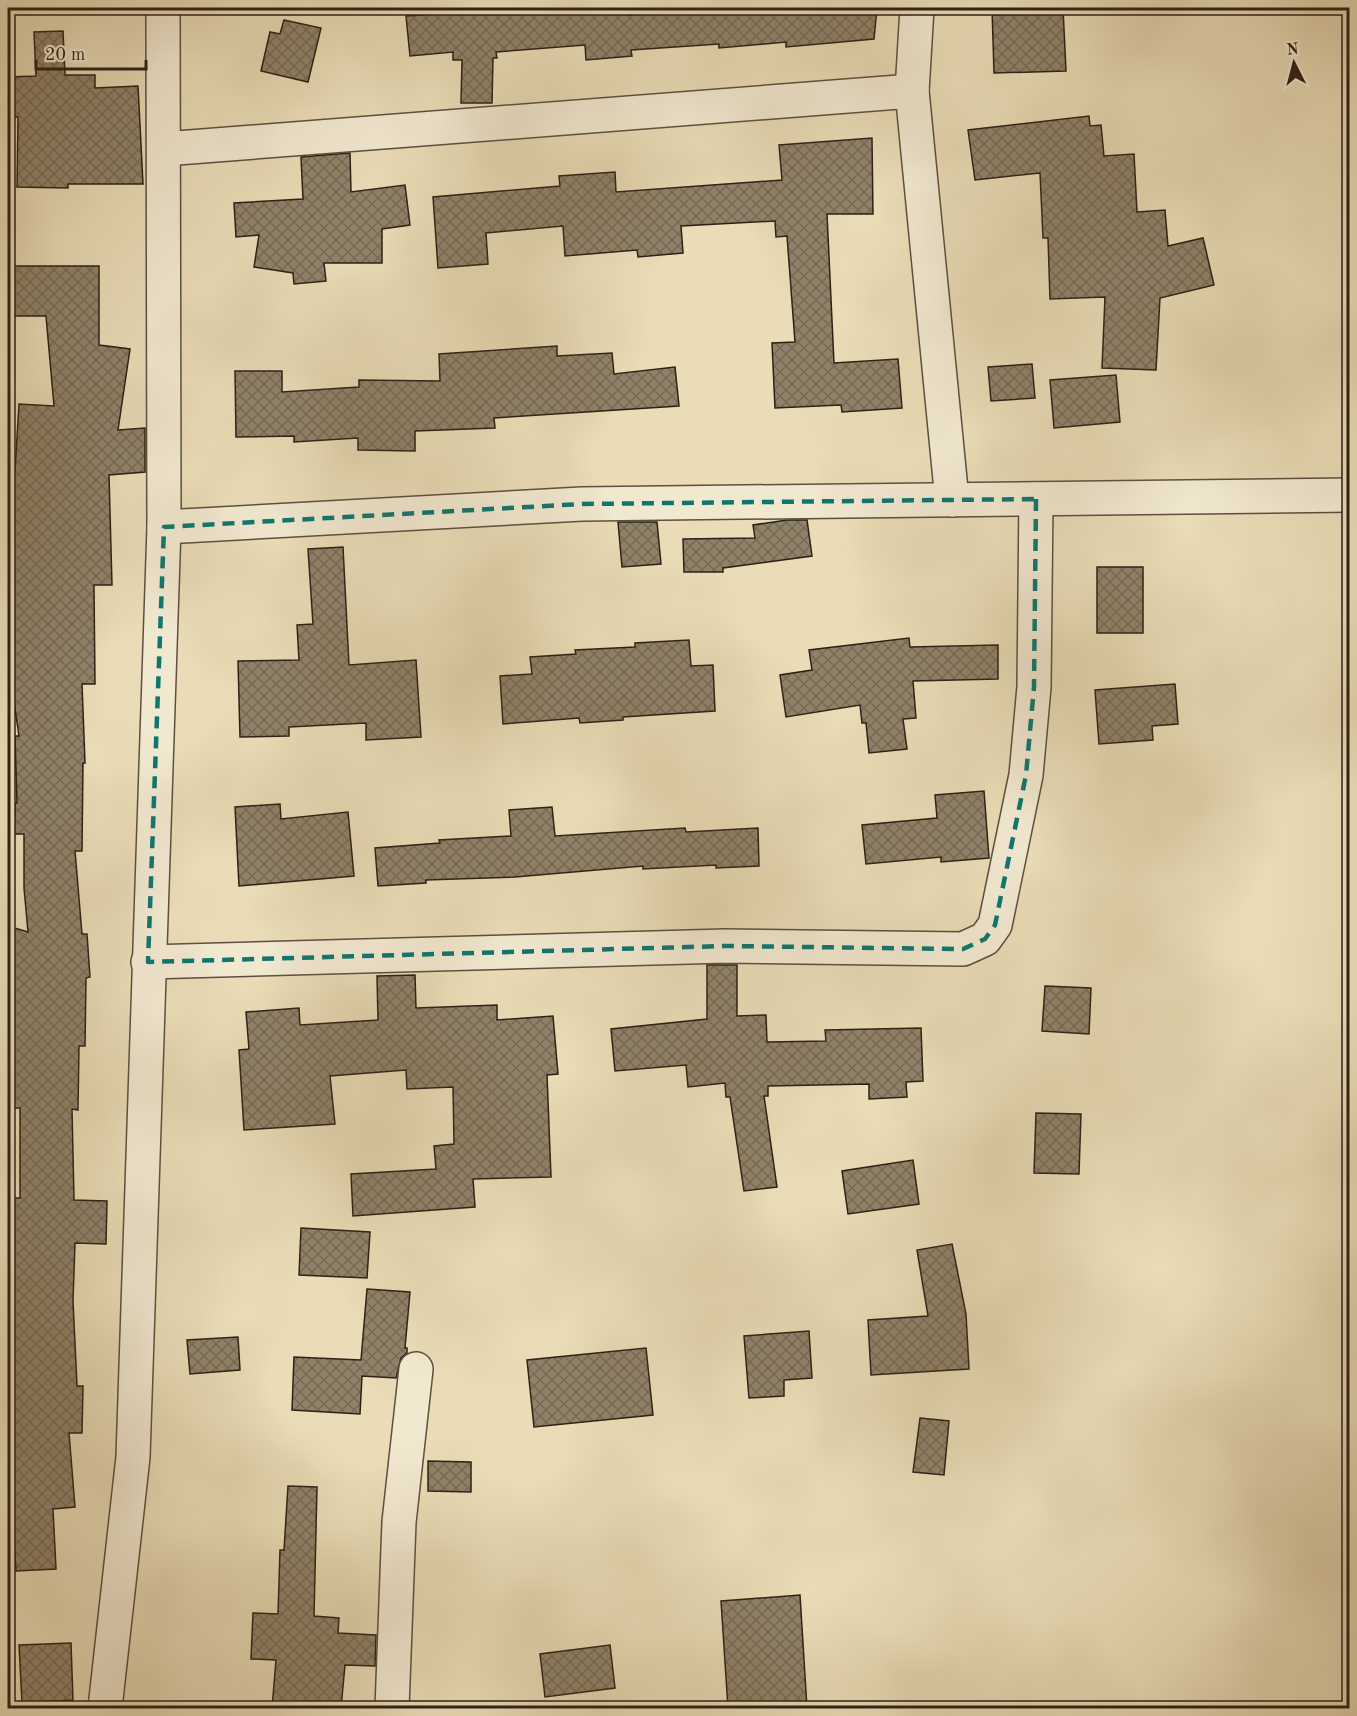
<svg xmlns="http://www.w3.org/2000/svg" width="1357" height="1716" font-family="'Old Standard TT',serif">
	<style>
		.building { fill: url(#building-cross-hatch); stroke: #2d2116; stroke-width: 1.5 }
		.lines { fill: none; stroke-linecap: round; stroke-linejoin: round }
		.minor-casing { stroke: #5c503e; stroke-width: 36 }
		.minor { stroke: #f1e8d0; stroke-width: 33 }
		.marked { fill: none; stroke: #0f766e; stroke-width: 4.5; stroke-dasharray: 12 8; stroke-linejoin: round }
	</style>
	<defs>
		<pattern id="building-cross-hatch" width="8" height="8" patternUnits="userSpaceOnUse" patternTransform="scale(1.5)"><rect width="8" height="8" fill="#8f8269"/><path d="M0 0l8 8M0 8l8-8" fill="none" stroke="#756a55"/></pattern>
	</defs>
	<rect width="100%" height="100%" fill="#e9dcb6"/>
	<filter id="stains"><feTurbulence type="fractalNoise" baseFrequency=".00333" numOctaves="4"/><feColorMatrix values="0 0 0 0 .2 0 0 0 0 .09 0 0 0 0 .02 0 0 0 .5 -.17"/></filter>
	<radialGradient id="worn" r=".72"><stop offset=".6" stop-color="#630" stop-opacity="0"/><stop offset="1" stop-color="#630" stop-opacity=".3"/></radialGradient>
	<g class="building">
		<path d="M451 8H628L629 15 689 10 690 13 755 8 756 13 833 8H877L874 39 786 47V42L719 48V44L631 50 632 56 586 60 585 45 496 52 497 58H493L492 103H461L462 60H453V52L410 56 406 16 451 13Z"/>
		<path d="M992 8H1063L1066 71 994 73Z"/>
		<path d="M284 20 321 28 308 82 261 71 270 32 280 34Z"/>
		<path d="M63 31 65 75H95V88L138 86 143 184H68V188L17 187 18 117H8V77L36 76 34 32Z"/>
		<path d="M1089 116 1090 126 1101 125 1104 156 1134 154 1137 212 1165 210 1168 246 1203 238 1214 285 1160 298 1156 370 1102 368 1105 297 1050 299 1048 238H1043L1040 173 975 180 968 130Z"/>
		<path d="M872 138 873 214H827L834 363 898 359 902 408 842 412 841 405 775 408 772 343 795 342 787 236 776 237 775 221 681 226 683 253 638 257 637 250 565 256 563 226 486 233 488 264 438 268 433 197 560 186 559 176 615 172 616 192 782 180 779 145Z"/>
		<path d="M350 153 351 192 405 185 410 225 382 229V263H324L326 281 294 284 293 273 254 267 259 235 236 237 234 203 303 199 301 157Z"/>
		<path d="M11 266H99V345L130 349 118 430 145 428V472L109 475 112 585H94L95 684H82L85 763H83L82 851H75L82 934H87L90 977 86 978 85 1046H79L78 1110 72 1109 74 1200 107 1201 106 1244 75 1243 73 1301 77 1386H83L82 1433H69L75 1507 53 1509 56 1569 16 1571 8 1448V1198H20V1108H8V926L28 932 24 888V834H14L15 803H17L15 736H19L8 661 14 660 8 471H15L19 404 54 406 46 316H11Z"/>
		<path d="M557 346V356L612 353 614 374 675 367 679 406 494 418 495 428 415 431V451L358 450V438L294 442V436L236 437 235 371H282V392L359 387V380L440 381 439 354Z"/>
		<path d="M1032 364 1035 398 991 401 988 367Z"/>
		<path d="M1116 375 1120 422 1054 428 1050 380Z"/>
		<path d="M787 520H807L812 556 723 568V572H684L683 539 755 538 753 525Z"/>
		<path d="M618 522H657L661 564 622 567Z"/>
		<path d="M343 547 349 665 416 660 421 737 366 740V723L289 727V736L240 737 238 661 299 660 297 625 313 624 308 549Z"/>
		<rect x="1097" y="567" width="46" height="66"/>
		<path d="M909 638 910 647 998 645V679L913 681 916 718 903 719 907 749 869 753 866 723H862L860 705 786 717 780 675 812 670 809 650Z"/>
		<path d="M689 640 691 666 713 665 715 711 623 717V720L580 723 579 718 503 724 500 676 532 674 530 657 576 654 575 650 635 647V643Z"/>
		<path d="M1175 684 1178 724 1152 726 1153 740 1099 744 1095 690Z"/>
		<path d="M984 791 989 858 941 862V857L866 864 862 825 937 818 935 795Z"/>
		<path d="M280 804 281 819 348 812 354 876 239 886 235 807Z"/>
		<path d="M552 807 555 836 685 828 686 832 758 828 759 866 716 868V865L643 869V866L515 877 426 880V883L378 886 375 848 440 843 439 840 511 836 509 810Z"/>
		<path d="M707 965H737V1016L766 1015 767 1042 826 1041 825 1030 921 1028 923 1081 906 1082 907 1097 869 1099V1084L768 1086V1096H764L777 1187 744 1191 730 1097H726L725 1083 688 1087 686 1065 615 1071 611 1029 707 1019Z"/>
		<path d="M415 975 416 1008 497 1005V1020L553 1016 558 1074 547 1075 551 1177 473 1179 475 1207 353 1216 351 1174 436 1169 434 1146 454 1144 453 1087 407 1089 406 1070 330 1076 335 1124 244 1130 239 1050 249 1049 246 1012 299 1008 300 1025 378 1020 377 976Z"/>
		<path d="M1045 986 1091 988 1089 1034 1042 1031Z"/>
		<path d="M1036 1113 1081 1114 1079 1174 1034 1173Z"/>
		<path d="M913 1160 919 1204 848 1214 842 1171Z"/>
		<path d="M301 1228 370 1232 367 1278 299 1275Z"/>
		<path d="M952 1244 966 1314 969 1369 871 1375 868 1320 928 1316 917 1250Z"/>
		<path d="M367 1289 410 1292 405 1348H407V1353L401 1358 396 1378 362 1376 360 1414 292 1410 294 1357 361 1360Z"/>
		<path d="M809 1331 812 1378 784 1380V1396L749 1398 744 1336Z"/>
		<path d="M238 1337 240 1370 190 1374 187 1340Z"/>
		<path d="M646 1348 653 1415 534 1427 527 1360Z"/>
		<path d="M920 1418 949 1421 944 1475 913 1472Z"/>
		<path d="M428 1461 471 1462V1492L428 1491Z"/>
		<path d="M288 1486 317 1487 314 1616 339 1618 338 1633 376 1635 375 1666 345 1665 341 1708H272L276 1660 251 1659 253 1613 278 1614 280 1550H284Z"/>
		<path d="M800 1595 807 1708H728L721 1601Z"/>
		<path d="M71 1643 73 1700 22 1703 19 1645Z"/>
		<path d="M610 1645 615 1688 545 1697 540 1654Z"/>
	</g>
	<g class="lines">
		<g class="minor-casing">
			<g id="minor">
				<path d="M917 8 912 91 952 500"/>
				<path d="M164 149 912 91"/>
				<path d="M164 527 582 504 1350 495"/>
				<path d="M148 962 725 946 963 949 985 939 995 925 1026 775 1034 687 1036 499"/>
				<path d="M105 1708 133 1457 164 527 163 8"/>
				<path d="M392 1708 399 1522 416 1369"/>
			</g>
		</g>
		<use href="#minor" class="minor"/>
	</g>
	<path class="marked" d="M1036 499 1034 687 1026 775 995 925 985 939 963 949 725 946 148 962 164 527 582 504Z"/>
	<rect width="1357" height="1716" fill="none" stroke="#e9dcb6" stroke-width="30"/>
	<rect x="9" y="9" width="1339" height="1698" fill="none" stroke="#2d2116" stroke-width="3"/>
	<rect x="15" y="15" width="1327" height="1686" fill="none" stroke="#2d2116" stroke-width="1.5"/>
	<g transform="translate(1294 63) rotate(354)" stroke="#f1e8d0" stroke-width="4.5" paint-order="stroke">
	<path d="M0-4.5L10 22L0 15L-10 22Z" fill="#2d2116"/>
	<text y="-9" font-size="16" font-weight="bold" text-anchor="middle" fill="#2d2116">N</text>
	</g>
	<path d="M36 60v9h110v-9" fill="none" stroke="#2d2116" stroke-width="3"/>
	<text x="45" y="60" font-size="18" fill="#2d2116" stroke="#f1e8d0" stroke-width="4.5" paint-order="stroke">20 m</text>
	<rect width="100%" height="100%" filter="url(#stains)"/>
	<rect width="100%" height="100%" fill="url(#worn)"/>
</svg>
